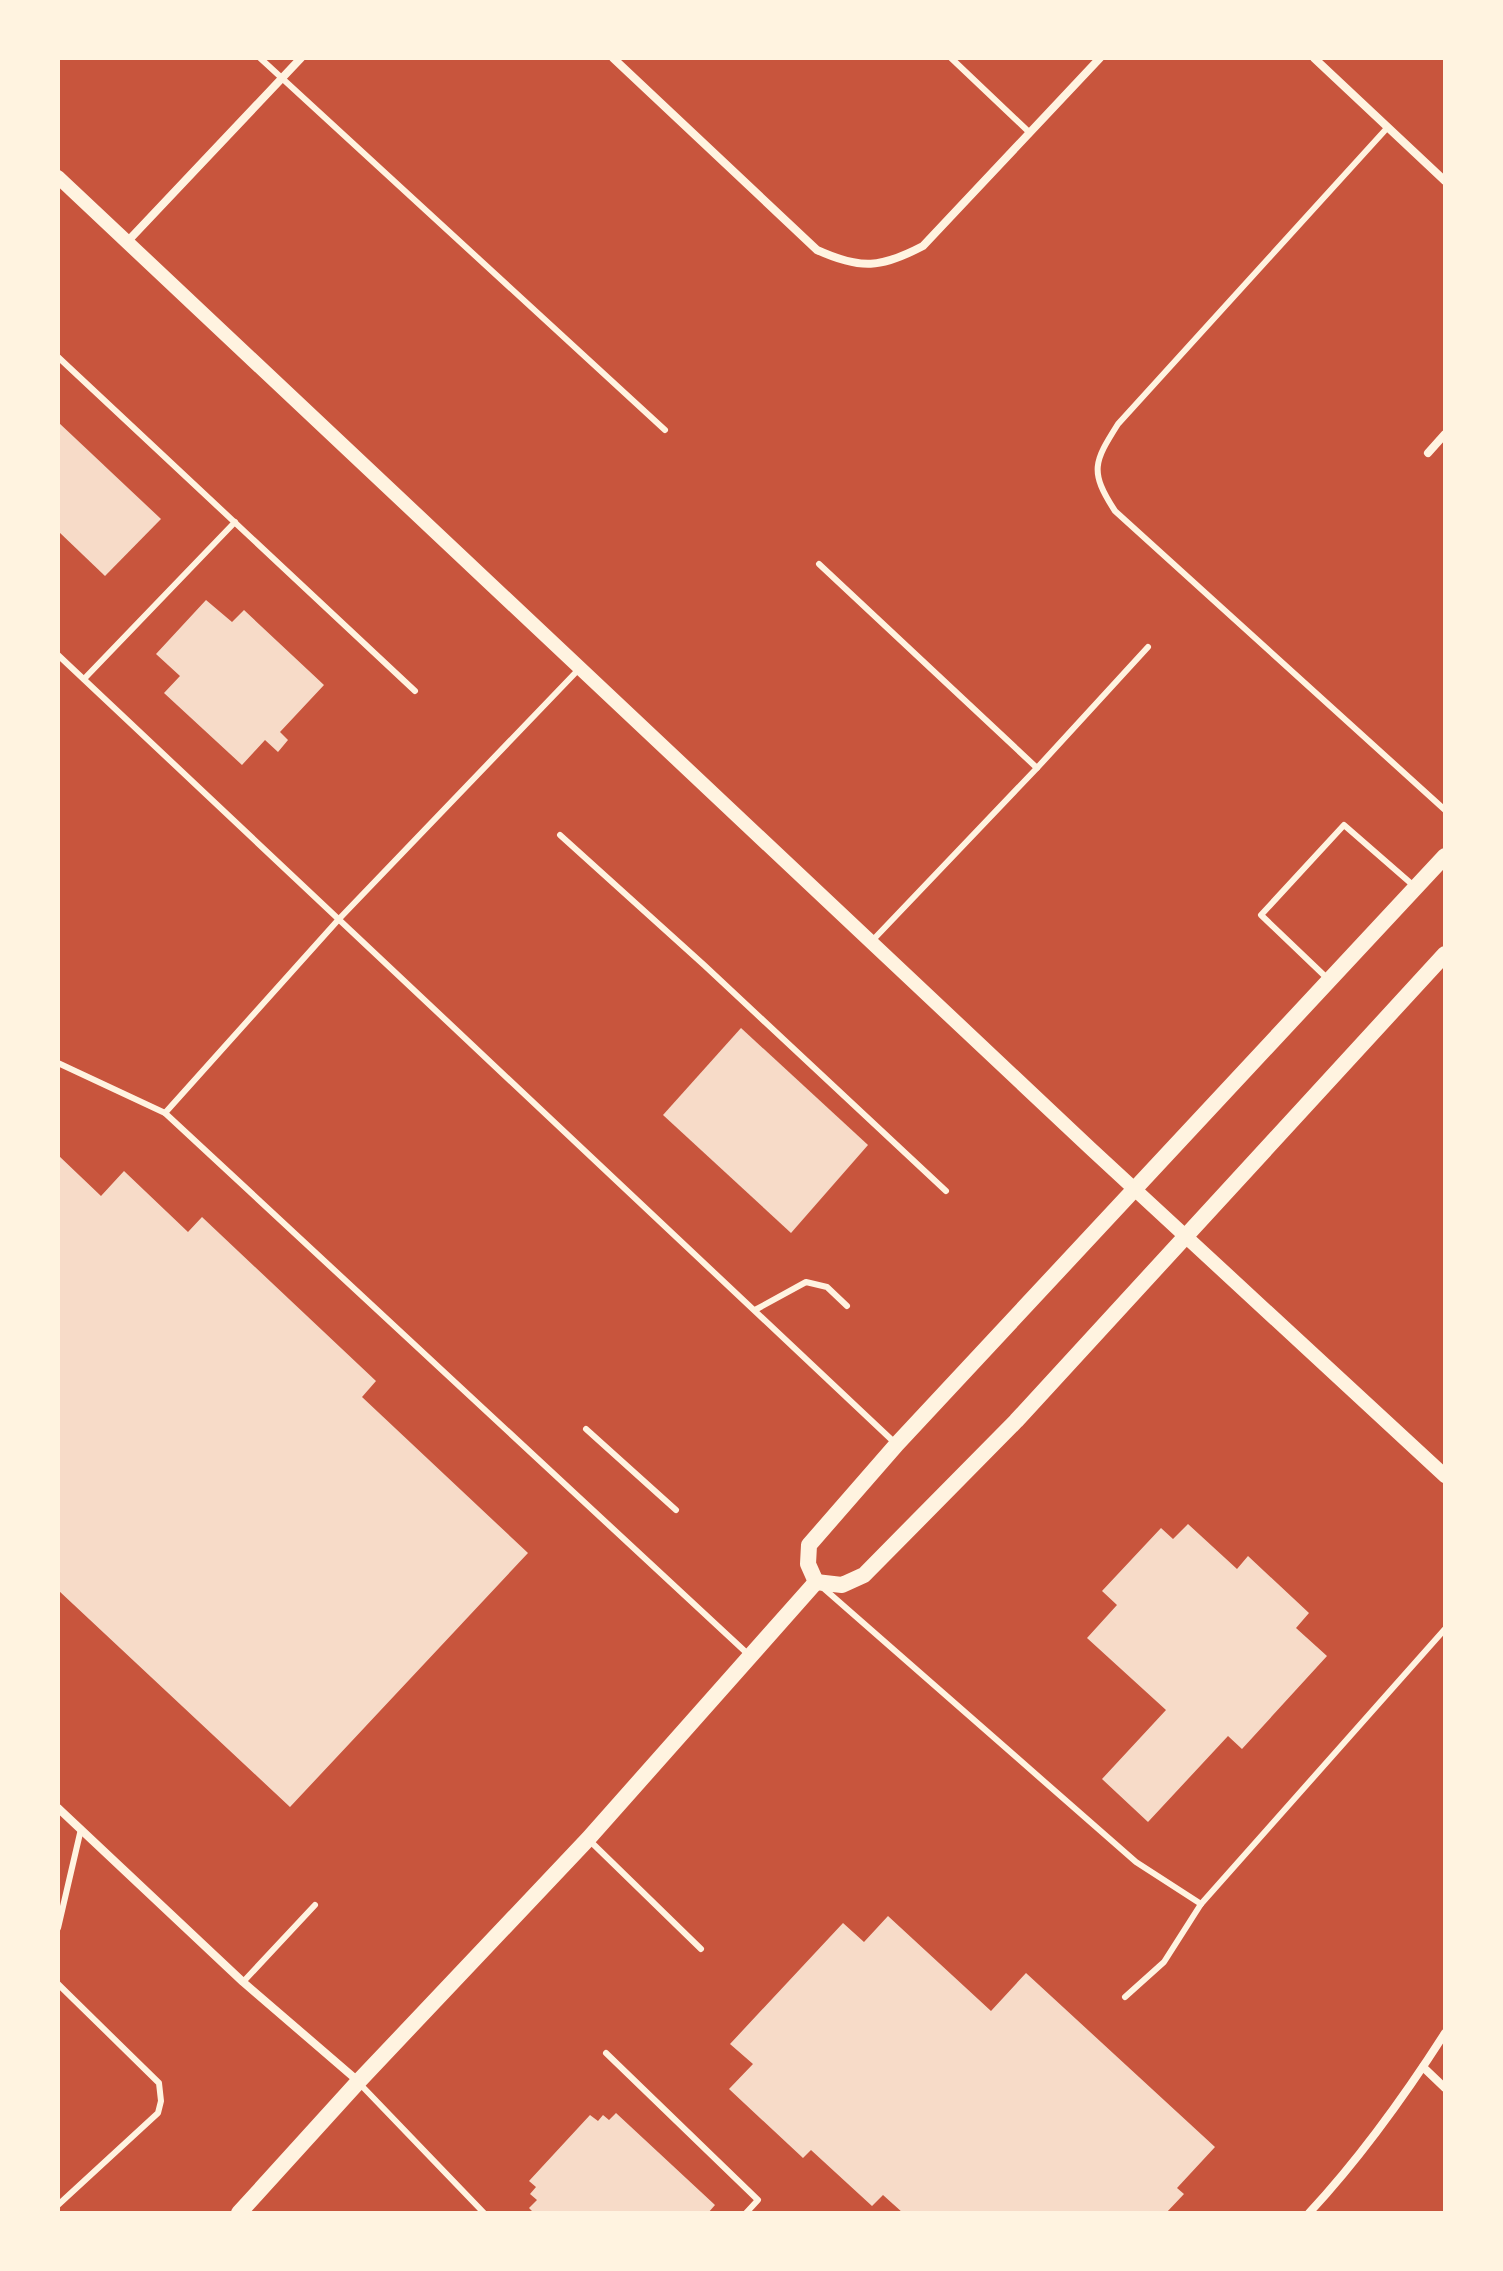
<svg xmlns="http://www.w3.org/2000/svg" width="1503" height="2271" font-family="Lato,sans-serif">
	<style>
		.building { fill: #f7dbc8 }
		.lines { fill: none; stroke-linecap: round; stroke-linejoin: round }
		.service { stroke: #fff3e0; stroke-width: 6 }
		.minor { stroke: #fff3e0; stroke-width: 8 }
		.tertiary { stroke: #fff3e0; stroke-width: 14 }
		.secondary { stroke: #fff3e0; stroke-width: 16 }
	</style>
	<rect width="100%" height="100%" fill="#c8553d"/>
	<g class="building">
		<path d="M58 422 161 519 105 576 58 531Z"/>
		<path d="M206 600 232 622 244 610 324 685 280 732 288 740 278 752 265 740 242 765 164 693 180 676 156 654Z"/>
		<path d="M741 1028 868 1145 791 1233 663 1115Z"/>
		<path d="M58 1155 101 1196 124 1171 188 1232 202 1217 376 1381 362 1397 528 1553 290 1807 58 1590Z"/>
		<path d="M1188 1524 1237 1569 1248 1556 1309 1613 1296 1628 1327 1656 1242 1749 1228 1736 1148 1822 1102 1779 1166 1710 1087 1638 1117 1605 1102 1591 1161 1528 1173 1539Z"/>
		<path d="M888 1916 991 2011 1026 1973 1215 2147 1177 2188 1184 2194 1166 2213H903L883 2195 872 2206 811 2150 803 2158 729 2089 753 2064 730 2044 843 1923 864 1942Z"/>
		<path d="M616 2113 715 2205 708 2213H534L529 2208 537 2200 530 2194 536 2187 529 2181 590 2115 598 2121 603 2115 609 2120Z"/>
	</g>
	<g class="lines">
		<g class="service">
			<path d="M260 58 665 430"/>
			<path d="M951 58 1030 133"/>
			<path d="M1388 127 1118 424C1094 462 1089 471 1115 511L1445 810"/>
			<path d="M58 357 415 691"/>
			<path d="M819 564 1037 768"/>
			<path d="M58 655 894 1442"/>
			<path d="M84 679 235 522"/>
			<path d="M560 835 704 965 946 1191"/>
			<path d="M871 942 1037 768 1148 647"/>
			<path d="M1329 980 1261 915 1344 825 1414 886"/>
			<path d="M58 1063 165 1113 750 1656"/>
			<path d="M165 1113 339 919 580 668"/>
			<path d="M755 1310 806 1282 827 1287 847 1306"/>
			<path d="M586 1429 676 1510"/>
			<path d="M821 1586 1136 1862 1201 1904"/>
			<path d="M588 1839 701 1949"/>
			<path d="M58 1928 81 1829"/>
			<path d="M243 1982 315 1905"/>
			<path d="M58 1984 159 2083 161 2101 158 2113 58 2205"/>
			<path d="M1125 1997 1164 1962 1201 1904 1445 1629"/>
			<path d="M606 2053 758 2200 746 2213"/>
			<path d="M359 2083 484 2213"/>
		</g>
		<g class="minor">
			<path d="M613 58 817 250C861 270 881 268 923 246L1100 58"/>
			<path d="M1314 58 1445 181"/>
			<path d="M127 242 301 58"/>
			<path d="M1428 453 1445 434"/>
			<path d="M58 1808 243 1982 358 2081"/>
			<path d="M1423 2067 1445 2088"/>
			<path d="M1309 2213C1361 2157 1404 2097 1445 2033"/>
		</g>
		<path class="tertiary" d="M58 177 1090 1148 1445 1476"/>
		<g class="secondary">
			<path d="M816 1582 808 1564 809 1545 897 1444 1445 856"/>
			<path d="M816 1582 842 1585 864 1575 1016 1421 1445 954"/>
			<path d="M239 2213 358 2082 588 1839 816 1582"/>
		</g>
	</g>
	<rect width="1503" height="2271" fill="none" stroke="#fff3e0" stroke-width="120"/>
</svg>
